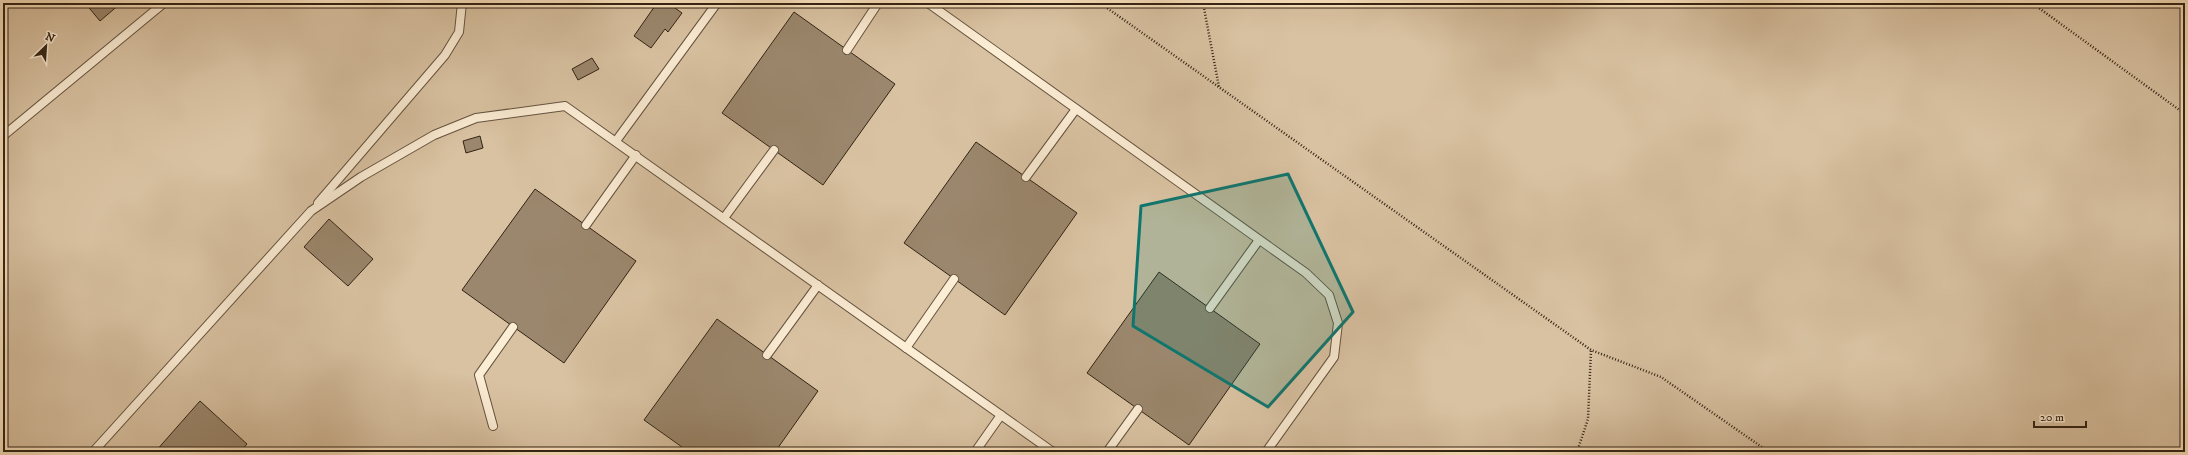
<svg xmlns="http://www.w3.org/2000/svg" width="2188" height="455" font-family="'IM FELL DW Pica',serif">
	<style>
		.green { fill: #d9c2a2; stroke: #86725b }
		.building { fill: #9b876d; stroke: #322314 }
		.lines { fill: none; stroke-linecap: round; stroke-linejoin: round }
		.service-casing { stroke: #64533f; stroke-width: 10 }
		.path { stroke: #322314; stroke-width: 2.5; stroke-dasharray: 1 2; stroke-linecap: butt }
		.service { stroke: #fcedd5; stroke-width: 8 }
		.marked { fill: #0f766e; fill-opacity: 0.2; stroke: #0f766e; stroke-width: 3; stroke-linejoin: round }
	</style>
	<rect width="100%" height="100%" fill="#fbe3bf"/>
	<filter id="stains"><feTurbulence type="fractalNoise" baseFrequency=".005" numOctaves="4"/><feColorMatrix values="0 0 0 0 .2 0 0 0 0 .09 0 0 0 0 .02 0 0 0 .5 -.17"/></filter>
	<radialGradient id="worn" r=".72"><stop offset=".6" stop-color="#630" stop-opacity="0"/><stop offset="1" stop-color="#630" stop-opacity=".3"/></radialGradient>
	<rect class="green" x="3" y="3" width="2182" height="449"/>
	<g class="building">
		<path d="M85 3H121L100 21Z"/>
		<path d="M657 3H668L682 13 668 32 665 29 651 48 634 36Z"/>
		<path d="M794 12 895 84 823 185 722 113Z"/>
		<path d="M592 58 599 69 578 80 572 69Z"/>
		<path d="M480 136 483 148 466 153 463 141Z"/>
		<path d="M976 142 1077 213 1005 315 904 243Z"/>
		<path d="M535 189 636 261 564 363 462 290Z"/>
		<path d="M329 219 373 259 348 286 304 247Z"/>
		<path d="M1159 272 1260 344 1189 445 1087 373Z"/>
		<path d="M717 319 818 391 775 452H689L644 420Z"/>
		<path d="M200 401 247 444 240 452H155Z"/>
	</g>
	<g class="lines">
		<g class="service-casing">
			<g id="service">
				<path d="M928 3 1306 273 1329 295 1338 323 1334 357 1266 452"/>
				<path d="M847 50 878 3"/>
				<path d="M3 136 164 3"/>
				<path d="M616 141 717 3"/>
				<path d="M1026 177 1076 109"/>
				<path d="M318 203 445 55 459 32 462 3"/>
				<path d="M724 218 774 150"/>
				<path d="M586 225 636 155"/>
				<path d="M1210 308 1259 240"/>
				<path d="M906 348 954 279"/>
				<path d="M767 355 818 285"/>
				<path d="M493 426 479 375 513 327"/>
				<path d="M93 452 311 211 361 177 434 135 476 118 565 106 1053 452"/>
				<path d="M975 452 1001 415"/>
				<path d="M1107 452 1138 409"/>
			</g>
		</g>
		<g class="path">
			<path d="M1100 3 1591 350 1661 377 1769 452"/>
			<path d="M1203 3 1219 87"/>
			<path d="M2032 3 2185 114"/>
			<path d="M1577 452 1588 419 1591 350"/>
		</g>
		<use href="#service" class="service"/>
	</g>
	<path class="marked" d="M1288 174 1353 312 1268 407 1133 326 1141 206Z"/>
	<rect width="2188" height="455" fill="none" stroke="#fbe3bf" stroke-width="16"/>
	<rect x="4" y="4" width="2180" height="447" fill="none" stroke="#322314" stroke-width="2"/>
	<rect x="8" y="8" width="2172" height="439" fill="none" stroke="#322314"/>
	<g transform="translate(46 46) rotate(25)" stroke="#fcedd5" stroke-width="3" paint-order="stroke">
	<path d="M0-3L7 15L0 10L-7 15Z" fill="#322314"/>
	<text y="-6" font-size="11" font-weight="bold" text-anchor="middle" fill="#322314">N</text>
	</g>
	<path d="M2034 421v6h52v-6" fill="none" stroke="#322314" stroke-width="2"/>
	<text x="2040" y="421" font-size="12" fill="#322314" stroke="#fcedd5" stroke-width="3" paint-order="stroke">20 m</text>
	<rect width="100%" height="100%" filter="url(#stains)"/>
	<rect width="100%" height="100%" fill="url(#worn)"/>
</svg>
